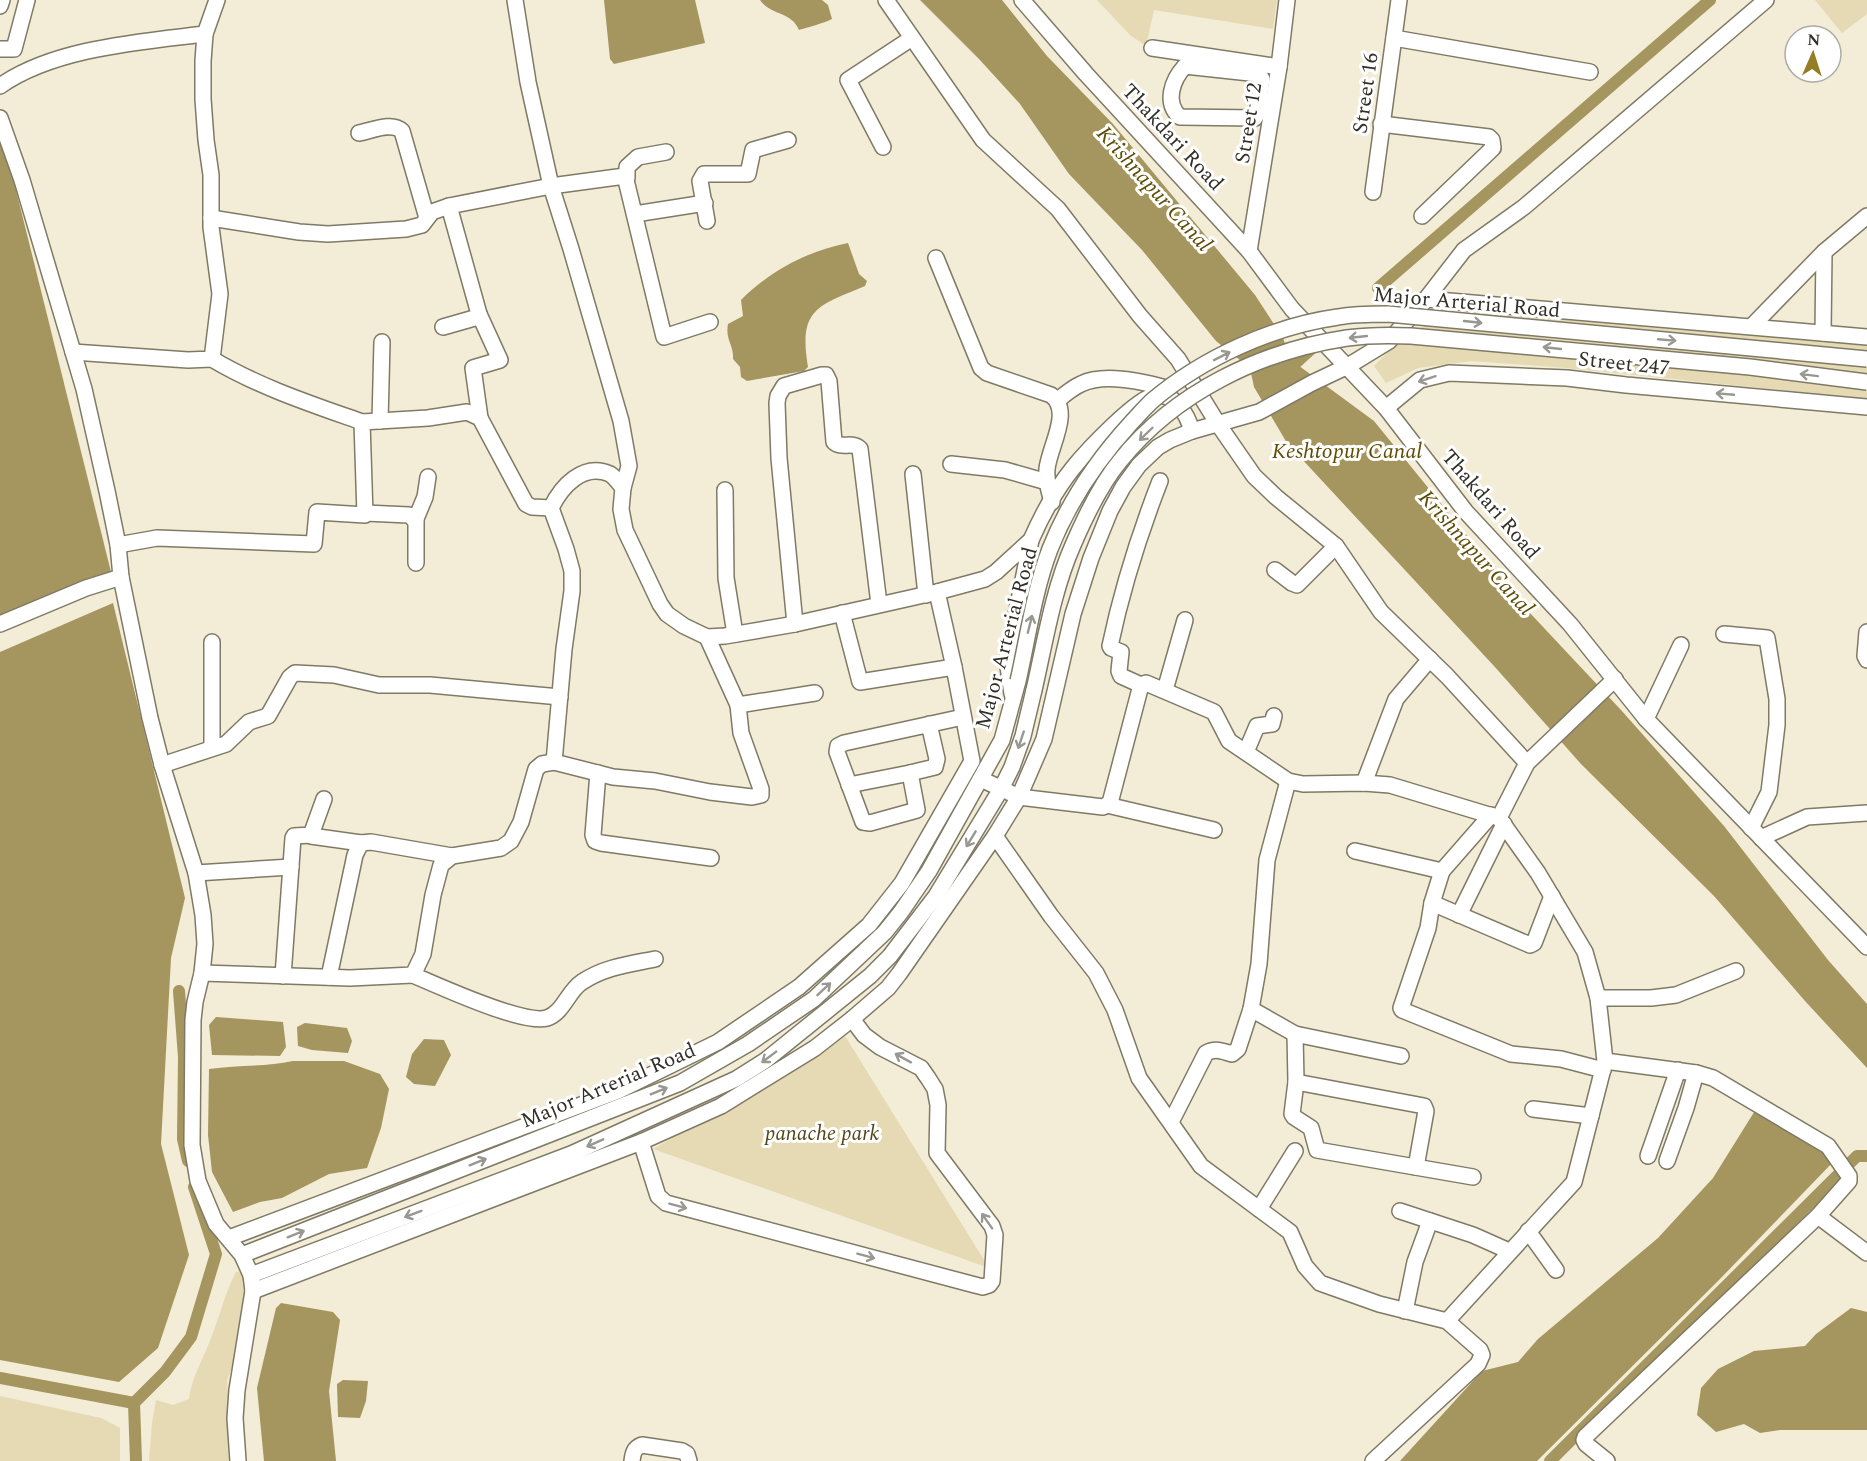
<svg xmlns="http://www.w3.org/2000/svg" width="1867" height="1461" font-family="Spectral,serif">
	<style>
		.green { fill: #e5dab4 }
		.water { fill: #a5955e }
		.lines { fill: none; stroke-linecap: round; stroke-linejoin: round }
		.canal { stroke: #a5955e; stroke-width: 12 }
		.minor-casing { stroke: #7f7a65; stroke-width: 18 }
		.minor { stroke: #fff; stroke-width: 15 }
		.minor-bridge-casing { stroke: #7f7a65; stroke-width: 18; stroke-linecap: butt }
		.minor-bridge { stroke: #fff; stroke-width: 15 }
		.oneway { stroke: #989792 }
		.labels { text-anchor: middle; stroke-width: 6; stroke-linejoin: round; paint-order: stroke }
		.street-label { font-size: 21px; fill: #312f26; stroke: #fff }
		.park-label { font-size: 21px; font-style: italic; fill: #514519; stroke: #fff }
		.water-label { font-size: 22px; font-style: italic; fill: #5e4d04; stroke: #fff }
	</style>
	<rect width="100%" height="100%" fill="#f3ecd6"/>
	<g class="green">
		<path d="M1097 0H1277L1273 29 1154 10 1146 46 1130 35Z"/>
		<path d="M1815 0H1867V14L1842 33Z"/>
		<path d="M1456 312 1733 331 1867 345V399L1566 368 1472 361 1418 368 1386 383 1374 366C1397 341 1423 323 1456 312Z"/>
		<path d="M845 1036 989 1268 653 1149Z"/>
		<path d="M243 1271 247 1302 238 1352 227 1380 232 1461H149L152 1423 156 1400 173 1405 189 1399C191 1378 204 1358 211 1338 220 1316 225 1293 236 1272Z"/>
		<path d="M0 1396 101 1418 120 1428V1461H0Z"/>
	</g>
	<g class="water">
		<path d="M604 0H695L705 43 614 64 610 59Z"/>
		<path d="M822 0 828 5 832 19C827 22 806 28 799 30 791 11 771 16 760 0Z"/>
		<path d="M920 0H1002L1047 56 1113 124 1255 295 1283 338 1291 360 1374 421 1529 612 1621 710 1724 826 1828 960 1867 1004V1068L1805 1001 1714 896 1581 764 1494 666 1287 443 1254 387 1250 368 1216 341 1142 250 1069 174 1020 104 979 59Z"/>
		<path d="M0 137 4 142 111 572 0 620Z"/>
		<path d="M848 243 859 274 867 281 865 286C818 306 798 308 808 367L804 371 747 381 741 377 740 367 733 359C734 345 725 340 728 324L743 316 741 300C770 271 807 251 848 243Z"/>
		<path d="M113 603 185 898 171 958 161 1144 189 1255 158 1348 119 1382 0 1360V652Z"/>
		<path d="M216 1017 283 1022 286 1047 280 1056 212 1055 209 1025Z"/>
		<path d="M305 1023 347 1028 352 1041 348 1053 312 1050 298 1046 297 1027Z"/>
		<path d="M424 1039 444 1040 451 1055 435 1086 414 1084 406 1077 412 1054Z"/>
		<path d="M293 1061H344L380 1074 389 1089 381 1128 367 1168 329 1174 282 1198 260 1202 233 1212 212 1172 208 1135 209 1069C237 1065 266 1067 293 1061Z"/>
		<path d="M1756 1109 1827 1148 1835 1160 1719 1280 1537 1461H1400L1482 1371 1518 1362 1538 1339 1658 1238 1713 1178Z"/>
		<path d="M281 1303 333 1312 340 1320 329 1391 336 1461H264L257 1388 276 1308Z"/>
		<path d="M1851 1308 1867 1312V1430H1780L1760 1433 1744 1424 1716 1432 1697 1415 1701 1388 1718 1369 1754 1351 1805 1346 1816 1334Z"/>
		<path d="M343 1380 368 1381 366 1401 360 1418 338 1417 337 1384Z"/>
	</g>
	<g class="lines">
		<g class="canal">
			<path d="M1378 288 1710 0"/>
			<path d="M1288 370 1312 348"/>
			<path d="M179 991 184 1057 183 1139 188 1161"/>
			<path d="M0 1378 134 1403 136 1461"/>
			<path d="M134 1403 165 1372 191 1337 216 1254 194 1187"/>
			<path d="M1550 1461 1857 1156H1867"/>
		</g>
		<g class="minor-casing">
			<g id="minor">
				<path d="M515 0 528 82 551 186 571 249 621 421 629 466 623 488 621 509 625 530 660 604 667 614 684 626 707 637 725 636 795 624 937 592 985 579 996 572 1031 540"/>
				<path d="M886 0 983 140 1058 209 1140 316 1178 359 1218 424 1254 476 1276 497 1336 546 1381 612 1447 676 1527 763"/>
				<path d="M1022 0 1086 74 1249 251 1292 309 1386 408 1466 512 1570 624 1646 719 1867 947"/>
				<path d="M0 6 2 0"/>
				<path d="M1394 38 1590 72"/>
				<path d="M1152 48 1279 67"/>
				<path d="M0 49H14L27 0"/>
				<path d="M1185 66 1259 74 1262 79 1257 114 1255 118 1180 117C1164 103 1172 80 1185 66Z"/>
				<path d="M0 86C54 48 140 42 205 34L217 0"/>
				<path d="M0 118 22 180 84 389 107 491 118 545 121 577 150 718 162 765 196 873 203 915 205 944 202 973 195 1002 193 1020 192 1145 198 1181 216 1224 242 1255 251 1275 253 1291 237 1390 235 1418 238 1461"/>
				<path d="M1381 124 1489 137 1492 140 1493 148 1422 216"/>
				<path d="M359 133C371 131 392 121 402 131L427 218"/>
				<path d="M883 147 848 80 912 38"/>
				<path d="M627 178V167L638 157 666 152"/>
				<path d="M1373 192 1399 0"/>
				<path d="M635 214 705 203"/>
				<path d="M211 218 299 232 328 234 406 229 422 225 432 212 449 206 551 186 625 176 664 337 710 322"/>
				<path d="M707 221 700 181 704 174H748L753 150 788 140"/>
				<path d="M1249 251 1279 67 1287 0"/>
				<path d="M936 258 981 368 987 373 1051 395C1073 411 1049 447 1047 469 1046 481 1049 491 1052 502"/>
				<path d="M1426 299 1464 250 1524 207 1766 0"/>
				<path d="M479 314 500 360 473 368 480 418"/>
				<path d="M1752 326 1824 252 1867 216"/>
				<path d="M443 327 478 317 479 314 449 206"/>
				<path d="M1823 333 1824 252"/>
				<path d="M73 352 188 360 212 359 220 294 211 227V175L206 140 203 99V61L205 34"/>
				<path d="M212 359C259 387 311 404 362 422"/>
				<path d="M1058 400C1065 394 1072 388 1081 384 1105 372 1145 382 1169 389"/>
				<path d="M1386 408 1420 380 1449 373 1567 378 1626 385 1867 407"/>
				<path d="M380 421 382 342"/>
				<path d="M951 464 1005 470 1047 482"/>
				<path d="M913 474 926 595"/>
				<path d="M725 490 726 578 735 634"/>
				<path d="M551 508C561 487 583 462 610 474 615 477 619 483 623 488"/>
				<path d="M365 513 409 515 416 521V563"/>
				<path d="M415 521 425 497 428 477"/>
				<path d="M118 545 157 538 314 544 317 512 365 515 362 422 428 418 467 412 480 418 526 504 532 507 551 508 566 549 572 571V591L564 649 554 762 542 764 536 769 521 822 511 841 501 848 452 856 441 865 433 895 423 954 413 975 350 978 202 973"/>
				<path d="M1275 570 1292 583 1297 585 1336 546"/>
				<path d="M842 613 860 682 954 667"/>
				<path d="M0 624 86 588 121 577"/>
				<path d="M795 624 779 458 777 403 778 396 784 386 822 375H826L829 381 834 442C841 449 854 441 860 449L879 604"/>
				<path d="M1867 632 1865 656 1867 660"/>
				<path d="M1724 634 1767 638 1777 699V725L1769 792 1751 828"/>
				<path d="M212 642V747"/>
				<path d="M1141 685 1121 676 1119 671 1121 652 1111 648 1110 646C1122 589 1139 535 1160 481"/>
				<path d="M1165 690 1185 620"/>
				<path d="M1012 694 1007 660 1031 540C1042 515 1056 489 1073 468 1085 453 1138 396 1156 395 1176 394 1187 414 1192 431"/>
				<path d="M738 705 815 693"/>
				<path d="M1646 719 1681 645"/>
				<path d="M929 724 937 759 935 767 910 773 917 810 870 823 863 822 837 752 838 746 844 743 963 717"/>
				<path d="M1246 752 1257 726 1272 724 1274 716"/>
				<path d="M554 762 613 777 655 781 710 792 752 797 761 795V789L741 733 738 705 707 637"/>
				<path d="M162 765 226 744 249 722 268 716 290 677 295 673 334 675 379 685H430L560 697"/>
				<path d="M598 773 593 835 595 841 601 843 711 858"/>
				<path d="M981 779 1019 797 1103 807 1110 803 1141 685 1146 683 1214 712 1229 741 1288 781 1303 784 1364 783 1390 785 1499 818 1538 873 1585 952 1598 998 1605 1061 1574 1182 1447 1321"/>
				<path d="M1364 783 1396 699 1430 659"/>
				<path d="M849 785 910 773"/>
				<path d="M1107 805 1214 830"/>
				<path d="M1491 815 1442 871 1432 903 1428 928 1401 1008 1402 1010 1511 1054 1561 1059 1603 1070"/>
				<path d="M1499 818 1527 763 1615 679"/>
				<path d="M311 836 361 843"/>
				<path d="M995 836 1051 916 1096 973 1115 1010 1139 1078 1201 1166 1290 1232 1305 1266 1320 1283 1379 1304 1447 1321 1480 1350 1482 1355 1478 1364 1373 1461"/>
				<path d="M1761 838 1807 817 1867 813"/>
				<path d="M1355 851 1442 871"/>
				<path d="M196 873 291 867"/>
				<path d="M1432 903 1530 945 1534 943 1552 896"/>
				<path d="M1459 915 1504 824"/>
				<path d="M413 975C439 986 523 1025 547 1018 563 1013 568 991 582 982 604 967 630 964 655 959"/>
				<path d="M283 976 293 838 294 836 311 835 324 799"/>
				<path d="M329 977 355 855 361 843 371 842 452 856"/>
				<path d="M1598 998H1651L1676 995 1736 971"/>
				<path d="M1251 1009 1295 1034 1401 1056"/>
				<path d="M1295 1034 1296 1082 1292 1114 1294 1117 1311 1128 1317 1150 1473 1177"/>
				<path d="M1605 1061 1696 1073 1713 1078 1828 1146 1849 1176V1181L1818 1216 1585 1437 1584 1440 1586 1444 1607 1461"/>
				<path d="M1296 1082 1424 1106 1426 1111 1416 1167"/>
				<path d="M1533 1109 1591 1116"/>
				<path d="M1171 1122 1206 1053C1215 1048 1223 1051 1232 1054L1238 1049 1251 1009 1259 964 1267 860 1288 781"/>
				<path d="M641 1142 658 1196 666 1203 975 1285 983 1287 989 1285 992 1281 995 1235 992 1226 937 1153 938 1105 935 1089 928 1078 921 1068 880 1047 864 1035 852 1019"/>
				<path d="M1648 1156 1678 1070"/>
				<path d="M1667 1161 1686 1108 1696 1073"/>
				<path d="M1259 1209 1295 1151"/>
				<path d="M1400 1211 1473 1235 1509 1251"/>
				<path d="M1818 1216 1867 1253"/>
				<path d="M1528 1231 1556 1270"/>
				<path d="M229 1238 618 1091 718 1042 799 987 869 925 902 883 972 761 954 667 937 592"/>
				<path d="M242 1255 680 1083 748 1044 814 999 885 932 901 912 929 871 1002 740 1018 681"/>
				<path d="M251 1275 571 1154 736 1079 766 1060 870 976 890 956 936 896 1001 789 1012 767 1023 736 1034 690"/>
				<path d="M253 1291 641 1142 721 1106 815 1048 852 1019 888 988 899 974 995 836 1019 797 1044 739 1073 614 1091 558 1110 511 1123 487 1139 465 1158 447 1170 440 1192 431 1259 412 1312 383 1348 366 1389 341 1426 299 1867 337"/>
				<path d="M1405 1311 1415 1262 1430 1221"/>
				<path d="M632 1461C633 1453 634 1448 642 1445L682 1451 687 1454 689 1461"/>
			</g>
		</g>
		<use href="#minor" class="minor"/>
		<g class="minor-bridge-casing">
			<g id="minor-bridge">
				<path d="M1018 681C1028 637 1034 591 1050 549 1069 501 1097 460 1131 423 1138 416 1145 407 1153 400 1203 358 1273 326 1338 317 1354 314 1371 314 1388 314L1867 359"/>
				<path d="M1034 690C1045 642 1053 590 1073 545 1085 517 1100 485 1120 461 1175 392 1261 351 1347 338 1369 335 1390 335 1411 336L1750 367 1867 382"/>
			</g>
		</g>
		<use href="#minor-bridge" class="minor-bridge"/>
	</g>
	<defs><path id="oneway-shaft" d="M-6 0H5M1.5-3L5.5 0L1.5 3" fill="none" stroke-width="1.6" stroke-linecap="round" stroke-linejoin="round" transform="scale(1.5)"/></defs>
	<g class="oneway">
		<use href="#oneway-shaft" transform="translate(1473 322) rotate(6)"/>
		<use href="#oneway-shaft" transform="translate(1358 337) rotate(174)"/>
		<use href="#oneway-shaft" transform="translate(1667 340) rotate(5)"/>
		<use href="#oneway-shaft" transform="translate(1552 348) rotate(-174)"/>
		<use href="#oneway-shaft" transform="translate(1222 356) rotate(-27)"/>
		<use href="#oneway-shaft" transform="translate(1809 375) rotate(-173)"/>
		<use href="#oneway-shaft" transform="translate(1427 379) rotate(162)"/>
		<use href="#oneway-shaft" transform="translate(1725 394) rotate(-175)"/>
		<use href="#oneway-shaft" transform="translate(1146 434) rotate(136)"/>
		<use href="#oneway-shaft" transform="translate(1030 624) rotate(-76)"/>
		<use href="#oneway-shaft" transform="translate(1021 740) rotate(108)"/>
		<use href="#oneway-shaft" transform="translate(971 839) rotate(121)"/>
		<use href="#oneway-shaft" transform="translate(824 989) rotate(-43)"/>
		<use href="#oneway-shaft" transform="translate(769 1057) rotate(143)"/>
		<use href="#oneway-shaft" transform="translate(903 1058) rotate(-151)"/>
		<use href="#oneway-shaft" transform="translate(659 1091) rotate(-22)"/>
		<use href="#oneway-shaft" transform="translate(595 1143) rotate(156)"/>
		<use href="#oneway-shaft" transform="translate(478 1162) rotate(-22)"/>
		<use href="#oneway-shaft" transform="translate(678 1206) rotate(15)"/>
		<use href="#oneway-shaft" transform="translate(413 1214) rotate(159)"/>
		<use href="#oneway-shaft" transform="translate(987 1221) rotate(-125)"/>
		<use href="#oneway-shaft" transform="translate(296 1234) rotate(-22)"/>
		<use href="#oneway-shaft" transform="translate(866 1256) rotate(15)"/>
	</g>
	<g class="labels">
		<g class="street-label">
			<text transform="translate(1365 93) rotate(-82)" y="7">Street 16</text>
			<text transform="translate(1248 123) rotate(-81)" y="7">Street 12</text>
			<text transform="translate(1173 137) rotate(47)" y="7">Thakdari Road</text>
			<text transform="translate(1467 302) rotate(5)" y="7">Major Arterial Road</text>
			<text transform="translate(1624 363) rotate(6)" y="7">Street 247</text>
			<text transform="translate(1491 504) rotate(49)" y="7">Thakdari Road</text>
			<text transform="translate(1006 638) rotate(-75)" y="7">Major Arterial Road</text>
			<text transform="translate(608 1085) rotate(-23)" y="7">Major Arterial Road</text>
		</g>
		<g class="park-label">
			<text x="822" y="1140">panache park</text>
		</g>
		<g class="water-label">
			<text transform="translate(1155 188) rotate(48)" y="8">Krishnapur Canal</text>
			<text x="1347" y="458">Keshtopur Canal</text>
			<text transform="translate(1477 552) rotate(48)" y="8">Krishnapur Canal</text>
		</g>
	</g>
	<g transform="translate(1813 54) rotate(3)"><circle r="28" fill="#ffffff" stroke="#adaca8" stroke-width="1.5"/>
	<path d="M0-4.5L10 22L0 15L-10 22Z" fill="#947d24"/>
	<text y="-9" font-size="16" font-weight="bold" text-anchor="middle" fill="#312f26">N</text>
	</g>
</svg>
